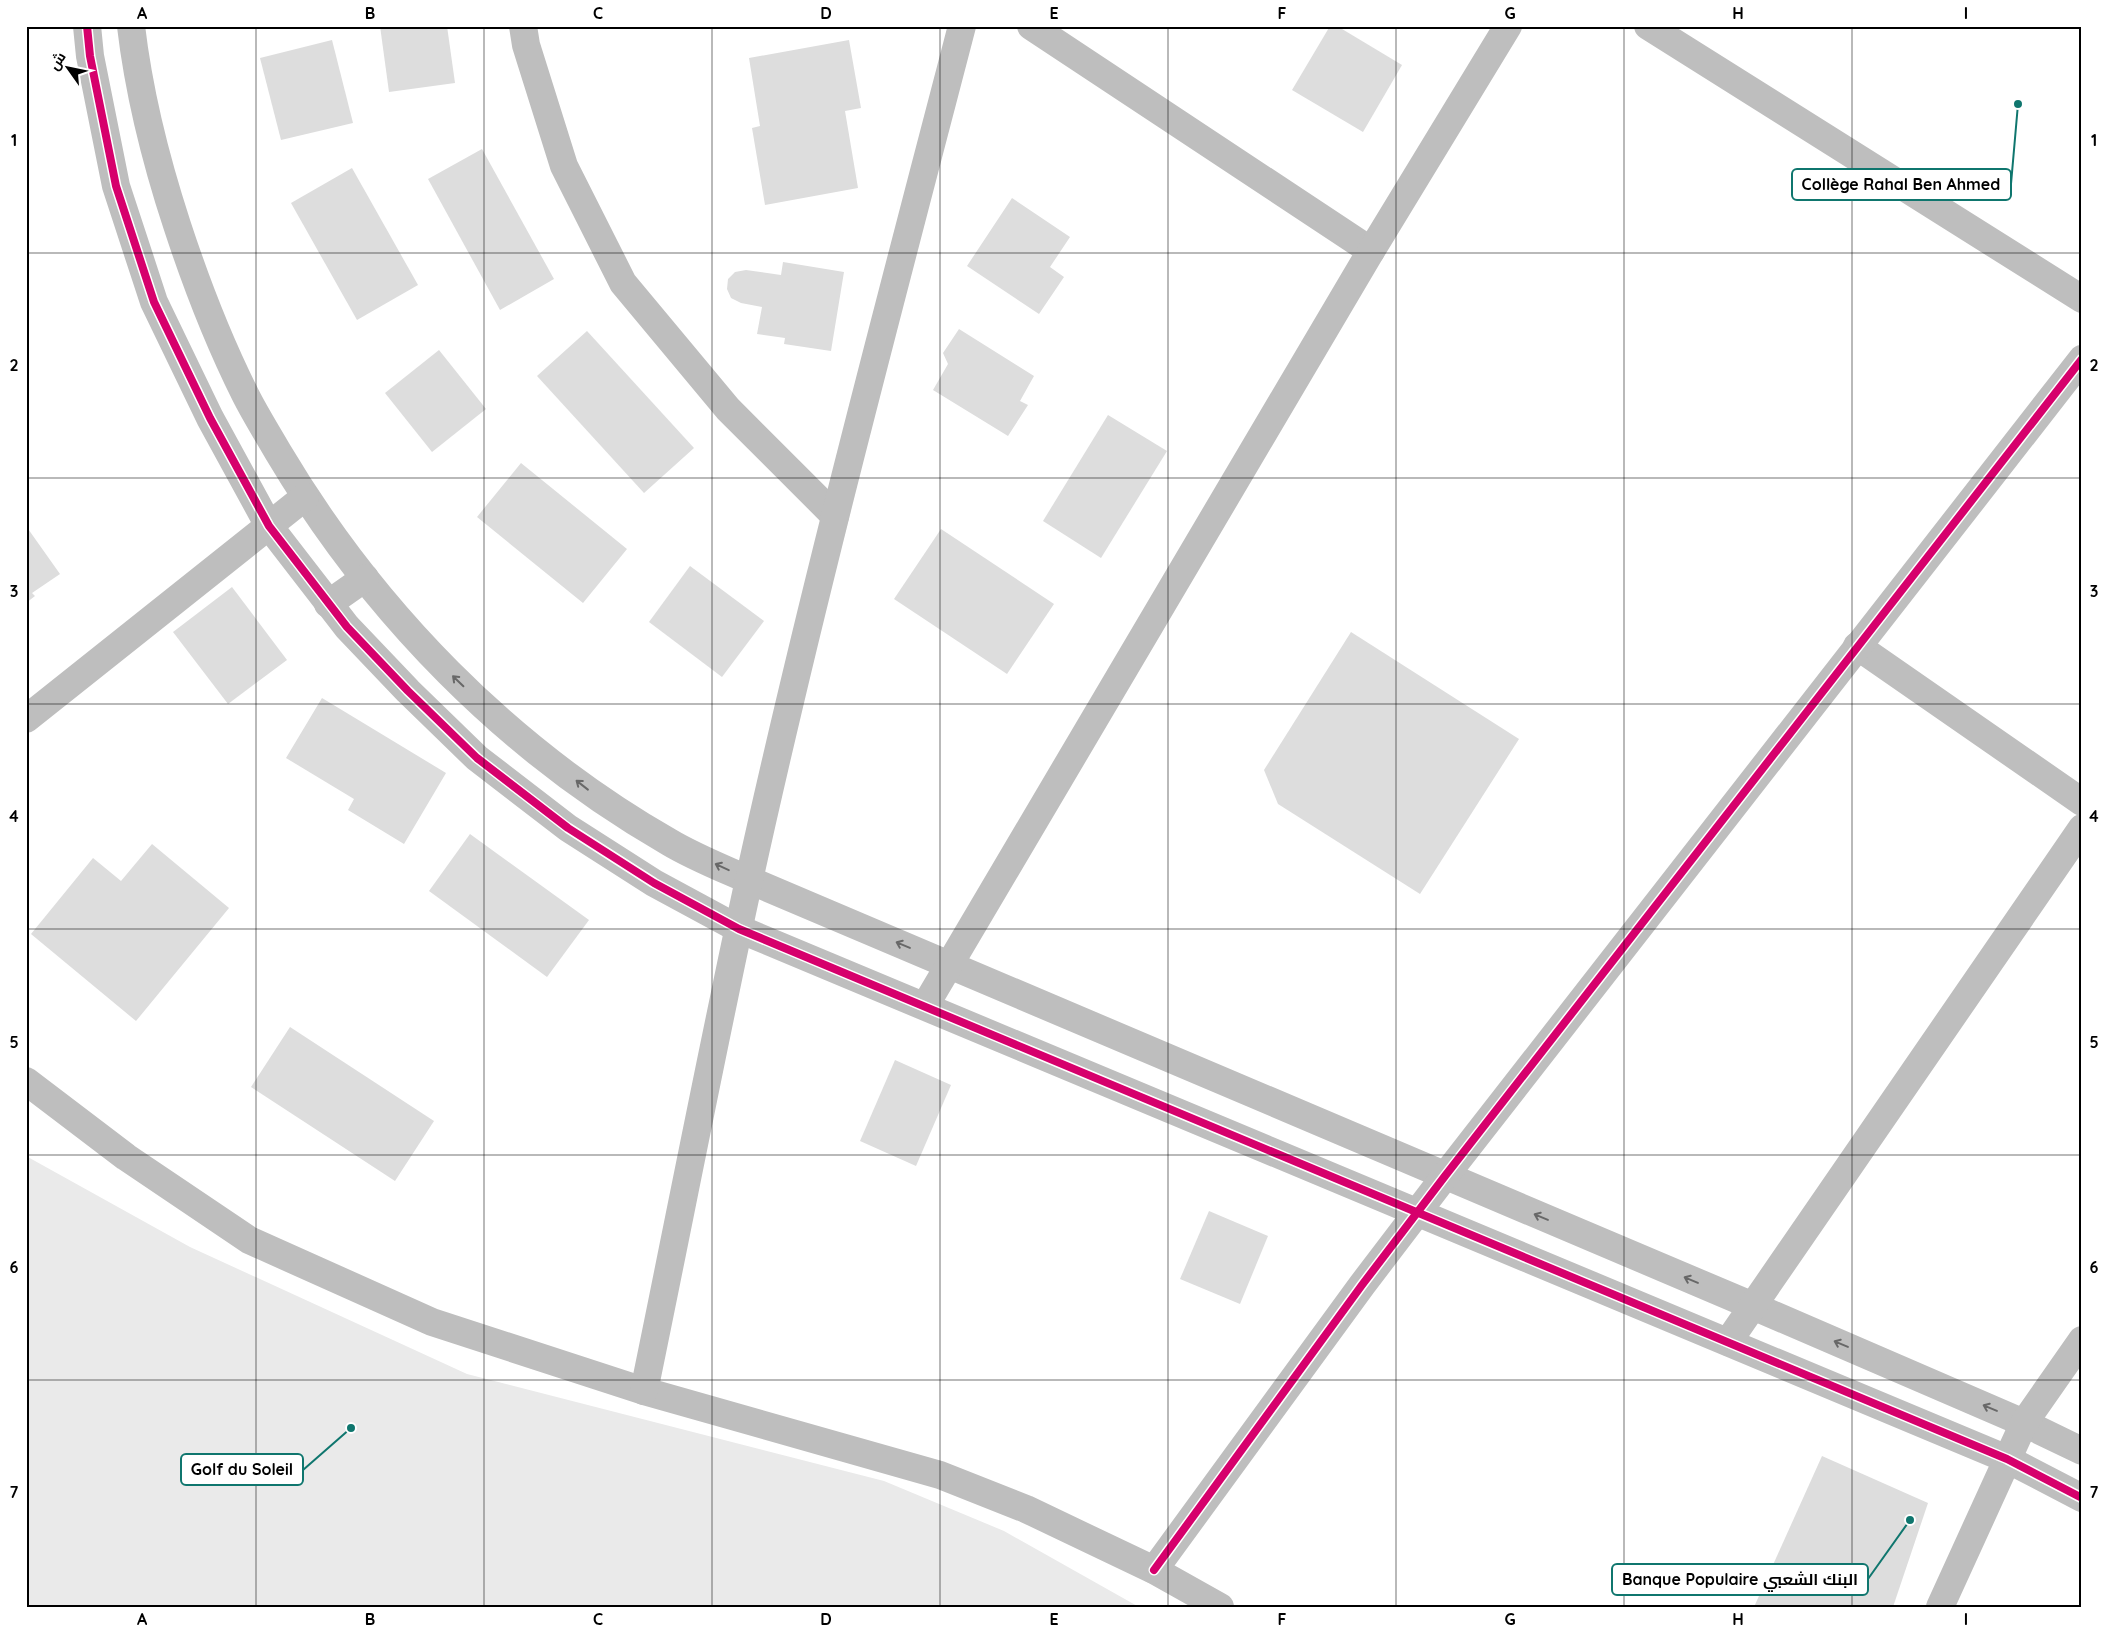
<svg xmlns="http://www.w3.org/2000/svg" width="2108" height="1633" font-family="Quicksand,Cairo,sans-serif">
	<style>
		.green { fill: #eaeaea }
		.building { fill: #ddd }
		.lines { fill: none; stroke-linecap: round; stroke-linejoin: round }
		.minor { stroke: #bebebe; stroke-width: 28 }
		.cycleway-casing { stroke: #fff; stroke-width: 11 }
		.cycleway { stroke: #d6006c; stroke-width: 8 }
		.oneway { stroke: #686868 }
		.grid { fill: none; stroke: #000; stroke-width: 1; stroke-opacity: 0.55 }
		.leader { fill: none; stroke: #0f766e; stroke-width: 2 }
		.callout-dot { fill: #0f766e; stroke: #fff; stroke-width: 2 }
		.callout { fill: #fff; stroke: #0f766e; stroke-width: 2 }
		.callout-label { font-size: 16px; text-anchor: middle; font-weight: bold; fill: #000 }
		.neatline { fill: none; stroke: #000; stroke-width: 2 }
		.grid-label { font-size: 16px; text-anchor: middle; font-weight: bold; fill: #000 }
	</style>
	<rect width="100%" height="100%" fill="#fff"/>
	<path class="green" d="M26 1156 190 1247 467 1374 884 1481 1004 1531 1139 1607H26Z"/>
	<g class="building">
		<path d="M380 26H447L455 83 389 92Z"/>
		<path d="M1330 26H1337L1402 65 1363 132 1292 90Z"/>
		<path d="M332 40 353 123 281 140 260 58Z"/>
		<path d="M849 40 861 108 845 111 858 188 765 205 752 128 760 126 749 58Z"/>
		<path d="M482 149 554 279 500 310 428 179Z"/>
		<path d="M352 168 418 285 357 320 291 203Z"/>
		<path d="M1012 198 1070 237 1050 267 1064 277 1039 314 967 266Z"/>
		<path d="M783 262 844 272 831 351 784 344 785 338 757 334 762 307 741 303 731 298 727 289 728 279 735 272 746 270 781 275Z"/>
		<path d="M959 329 1034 376 1020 401 1028 405 1008 436 933 390 948 364 943 353Z"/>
		<path d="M587 331 694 448 644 493 537 376Z"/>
		<path d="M439 350 486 409 432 452 385 393Z"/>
		<path d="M1108 415 1167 451 1101 558 1043 521Z"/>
		<path d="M521 463 627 549 583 603 477 517Z"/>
		<path d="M26 526 60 574 32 593 35 596 26 603Z"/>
		<path d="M941 529 1054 604 1007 674 894 599Z"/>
		<path d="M690 566 764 621 722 677 649 622Z"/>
		<path d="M232 587 287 660 228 704 173 632Z"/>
		<path d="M1351 632 1519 739 1420 894 1278 804 1264 770Z"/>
		<path d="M322 698 446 773 404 844 348 810 354 799 286 758Z"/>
		<path d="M470 834 589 920 547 977 429 891Z"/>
		<path d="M152 844 229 908 136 1021 31 934 93 858 121 881Z"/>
		<path d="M290 1027 434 1121 395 1181 251 1087Z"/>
		<path d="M895 1060 951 1085 916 1166 860 1141Z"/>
		<path d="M1209 1211 1268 1236 1240 1304 1180 1279Z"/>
		<path d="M1822 1456 1928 1503 1893 1607H1754Z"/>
	</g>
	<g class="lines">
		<g class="minor">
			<path d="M87 26 90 56 116 186 154 302 210 418 269 526 347 627 408 691 477 758 568 828 654 883 739 929 2007 1459 2082 1498"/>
			<path d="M131 26C139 94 156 161 177 225 196 283 218 340 245 394 255 414 267 433 278 452 373 612 507 749 669 842 694 857 722 868 749 880L1753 1306 2024 1423 2082 1451"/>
			<path d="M523 26 526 45 564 166 623 283 728 409 835 516"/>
			<path d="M1031 26 1371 251"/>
			<path d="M1648 26 2082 299"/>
			<path d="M328 604 365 578"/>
			<path d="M1857 646 2082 802"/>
			<path d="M26 719 305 497"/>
			<path d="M925 1006 1371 251 1508 26"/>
			<path d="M26 1081 126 1157 249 1240 432 1322 644 1391 940 1475 1026 1509 1154 1570 1220 1607"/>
			<path d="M1728 1342 2082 828"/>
			<path d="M644 1391C679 1221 712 1050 749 880 812 594 888 310 962 26"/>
			<path d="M1154 1570 1362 1285 1445 1176 2082 359"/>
			<path d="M1940 1607 2024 1423 2082 1340"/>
		</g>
		<g class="cycleway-casing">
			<g id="cycleway">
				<path d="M87 26 90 56 116 186 154 302 210 418 269 526 347 627 408 691 477 758 568 828 654 883 739 929 2007 1459 2082 1498"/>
				<path d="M1154 1570 1362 1285 1445 1176 2082 359"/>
			</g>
		</g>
		<use href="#cycleway" class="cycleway"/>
	</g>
	<defs><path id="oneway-shaft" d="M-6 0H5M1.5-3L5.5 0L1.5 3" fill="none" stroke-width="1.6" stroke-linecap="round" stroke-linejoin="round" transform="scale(1.25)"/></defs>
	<g class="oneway">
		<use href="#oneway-shaft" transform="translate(458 681) rotate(-136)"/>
		<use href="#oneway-shaft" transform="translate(582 785) rotate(-142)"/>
		<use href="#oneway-shaft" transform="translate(722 867) rotate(-155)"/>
		<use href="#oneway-shaft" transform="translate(903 945) rotate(-157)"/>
		<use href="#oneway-shaft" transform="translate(1541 1217) rotate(-157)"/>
		<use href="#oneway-shaft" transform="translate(1691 1280) rotate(-157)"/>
		<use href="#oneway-shaft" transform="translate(1841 1344) rotate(-157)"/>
		<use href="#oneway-shaft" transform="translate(1990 1408) rotate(-157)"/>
	</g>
	<path class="grid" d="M256 26V1607M484 26V1607M712 26V1607M940 26V1607M1168 26V1607M1396 26V1607M1624 26V1607M1852 26V1607M26 253H2082M26 478H2082M26 704H2082M26 929H2082M26 1155H2082M26 1380H2082"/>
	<path class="leader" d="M2018 104L2011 184M351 1428L303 1470M1910 1520L1868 1579"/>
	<g class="callout-dot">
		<circle cx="2018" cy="104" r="5"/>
		<circle cx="351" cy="1428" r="5"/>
		<circle cx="1910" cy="1520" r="5"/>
	</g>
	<g class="callout">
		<rect x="1792" y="169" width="219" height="31" rx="5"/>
		<rect x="181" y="1454" width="122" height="31" rx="5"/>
		<rect x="1612" y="1564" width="256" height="31" rx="5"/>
	</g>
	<g class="callout-label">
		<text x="1901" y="190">Collège Rahal Ben Ahmed</text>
		<text x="242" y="1475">Golf du Soleil</text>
		<text x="1740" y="1585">Banque Populaire البنك الشعبي</text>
	</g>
	<rect width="2108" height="1633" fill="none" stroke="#ffffff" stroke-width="55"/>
	<g transform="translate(68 68) rotate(303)" stroke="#ffffff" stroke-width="4" paint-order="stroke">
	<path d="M0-4L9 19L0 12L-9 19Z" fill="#000000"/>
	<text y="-8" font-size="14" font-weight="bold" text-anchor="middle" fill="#000000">ش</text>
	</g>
	<rect x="28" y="28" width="2052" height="1578" class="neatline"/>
	<g class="grid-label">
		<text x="142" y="19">A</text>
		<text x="370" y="19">B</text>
		<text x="598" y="19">C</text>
		<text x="826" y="19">D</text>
		<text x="1054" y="19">E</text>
		<text x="1282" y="19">F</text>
		<text x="1510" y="19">G</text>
		<text x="1738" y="19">H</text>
		<text x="1966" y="19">I</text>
		<text x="14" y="146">1</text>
		<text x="2094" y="146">1</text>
		<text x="14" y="371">2</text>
		<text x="2094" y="371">2</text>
		<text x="14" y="597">3</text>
		<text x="2094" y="597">3</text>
		<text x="14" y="822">4</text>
		<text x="2094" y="822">4</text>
		<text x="14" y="1048">5</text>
		<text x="2094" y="1048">5</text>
		<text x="14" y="1273">6</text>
		<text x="2094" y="1273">6</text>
		<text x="14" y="1498">7</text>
		<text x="2094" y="1498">7</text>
		<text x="142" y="1625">A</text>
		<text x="370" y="1625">B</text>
		<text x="598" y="1625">C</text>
		<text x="826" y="1625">D</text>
		<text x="1054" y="1625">E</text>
		<text x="1282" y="1625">F</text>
		<text x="1510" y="1625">G</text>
		<text x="1738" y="1625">H</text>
		<text x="1966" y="1625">I</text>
	</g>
</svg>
